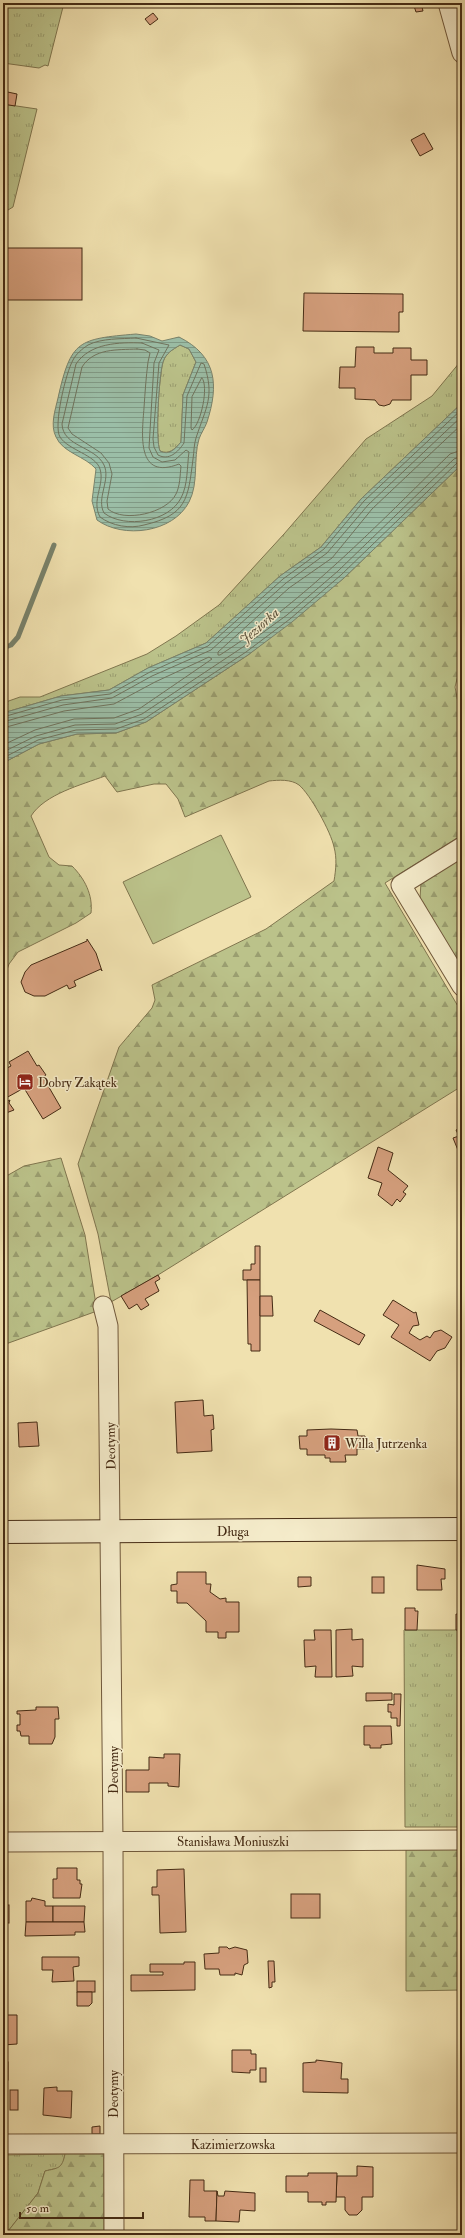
<svg xmlns="http://www.w3.org/2000/svg" width="465" height="2238" font-family="'IM FELL Double Pica',serif">
	<style>
		.grass { fill: url(#grass-tufts); stroke: #80764f }
		.forest { fill: url(#forest-firs); stroke: #80764f }
		.garden { fill: #bbc28a; stroke: #80764f }
		.water { fill: url(#water-rules); stroke: #79836c; fill-rule: evenodd }
		.lines { fill: none; stroke-linecap: round; stroke-linejoin: round }
		.shore { stroke: #70745e; stroke-width: 1 }
		.stream { stroke: #79836c; stroke-width: 5 }
		.building { fill: #d6a07e; stroke: #452b14 }
		.street-casing { stroke: #70583b; stroke-width: 21 }
		.secondary-casing { stroke: #452b14; stroke-width: 24 }
		.street { stroke: #f5eccb; stroke-width: 19 }
		.secondary { stroke: #f5eccb; stroke-width: 22 }
		.labels { text-anchor: middle; stroke-width: 3; stroke-linejoin: round; paint-order: stroke }
		.poi-label { font-size: 13px; fill: #452b14; stroke: #f5eccb; text-anchor: start }
		.street-label { font-size: 13px; fill: #452b14; stroke: #f5eccb }
		.water-label { font-size: 14px; font-style: italic; fill: #5a5039; stroke: #f5eccb }
	</style>
	<defs>
		<pattern id="grass-tufts" width="24" height="20" patternUnits="userSpaceOnUse"><rect width="24" height="20" fill="#bbc28a"/><path d="M3 7l-1-3M5 7V3M7 7l1-3M15 17l-1-3M17 17v-4M19 17l1-3" fill="none" stroke="#9a9e70"/></pattern>
		<pattern id="forest-firs" width="22" height="20" patternUnits="userSpaceOnUse"><rect width="22" height="20" fill="#bbc28a"/><path d="M5 1l3.5 6h-7zM16 11l3.5 6h-7z" fill="#9a9e70"/></pattern>
		<pattern id="water-rules" width="6" height="5" patternUnits="userSpaceOnUse"><rect width="6" height="5" fill="#9bbea7"/><path d="M0 2.5h6" fill="none" stroke="#809b87"/></pattern>
	</defs>
	<rect width="100%" height="100%" fill="#f0e1af"/>
	<filter id="stains"><feTurbulence type="fractalNoise" baseFrequency=".005" numOctaves="4"/><feColorMatrix values="0 0 0 0 .2 0 0 0 0 .09 0 0 0 0 .02 0 0 0 .5 -.17"/></filter>
	<radialGradient id="worn" r=".72"><stop offset=".6" stop-color="#630" stop-opacity="0"/><stop offset="1" stop-color="#630" stop-opacity=".3"/></radialGradient>
	<g class="grass">
		<path d="M3 3H64L48 66 45 65 39 68 3 63Z"/>
		<path d="M3 104 37 109 13 207 3 213Z"/>
		<path d="M180 345 189 349 196 362 183 395 181 442C175 449 169 455 160 451 155 440 159 375 163 362 166 353 172 350 180 345Z"/>
		<path d="M460 362H462V403L361 499 321 547 280 576 206 643 148 668 109 690 61 696 3 713V703L20 697H40L147 654 176 636 219 605 284 534 366 439 432 396Z"/>
		<path d="M404 1630H462V1827H405Z"/>
		<path d="M65 2154 63 2164 58 2168 45 2171 38 2193 5 2235H3V2155Z"/>
	</g>
	<g class="forest">
		<path d="M462 464V659L455 687 462 723 459 755 462 757V835L385 883 462 1013V1086L158 1275 111 1302 98 1234 78 1164 119 1047 152 1008 155 1000 152 985 266 929 334 881C336 869 337 858 334 847 331 832 310 794 299 785 291 779 278 780 269 781L185 817 178 799 166 784H154L117 792 105 776C81 785 45 794 31 816L49 857 59 865 72 866C85 879 93 895 91 913L76 923 18 952 9 964 3 981V763L39 744 77 734 116 733 146 722 248 655 344 578Z"/>
		<path d="M462 856V969L420 899 421 882Z"/>
		<path d="M61 1158 85 1235 97 1311 3 1345V1178L24 1166Z"/>
		<path d="M462 1848V1990L406 1991V1849Z"/>
		<path d="M65 2154H104V2235H5L38 2193 45 2171C58 2168 62 2169 65 2154Z"/>
	</g>
	<path class="garden" d="M221 835 251 897 153 944 123 882Z"/>
	<g class="water">
		<path d="M136 334 150 336 162 341 179 337C217 356 219 385 207 422 205 428 201 433 199 439 193 459 199 483 189 502 173 533 123 539 97 520L92 501 96 469C85 456 63 453 56 437 50 425 55 411 58 398 71 340 78 339 136 334ZM180 345 189 349 196 362 183 395 181 442C175 449 169 456 160 451 155 440 159 375 163 362 166 353 172 350 180 345Z"/>
		<path d="M462 403V464L344 578 292 622 248 655 146 722 116 733 77 734 39 744 3 763V713L61 696 109 690 148 668 206 643 280 576 321 547 361 499Z"/>
	</g>
	<g class="lines">
		<g class="shore">
			<path d="M136 338 169 345 159 363 153 439 154 447 158 455C169 461 178 452 184 443L187 396 201 363 204 364C215 397 206 407 196 438 194 444 194 452 193 459 188 499 187 515 144 525 130 529 112 526 100 517 91 500 105 485 100 469 96 455 68 450 60 437 53 426 66 372 73 360 76 354 82 349 88 345 102 338 121 339 136 338Z"/>
			<path d="M142 343 159 350 154 363 149 448 153 457 162 462 175 460 186 450 189 452C187 466 188 485 181 498 169 522 125 529 104 513 96 498 111 480 104 465 95 446 63 447 62 424L76 364C90 343 119 342 142 343Z"/>
			<path d="M137 349 145 350 150 353 148 362C146 377 145 393 144 408 142 434 136 481 179 464L181 466C180 476 180 486 176 494 167 513 124 523 108 509L107 501 112 474 109 463 101 453 72 434 68 428 82 367C94 348 117 350 137 349Z"/>
			<path d="M202 378C209 386 201 424 192 430L191 428 192 397Z"/>
			<path d="M462 424 372 509 332 558 289 588 218 652V655H220C306 600 377 525 450 454L462 450"/>
			<path d="M3 717 62 700 110 694 150 672 208 646 283 579 324 549 364 501 462 409"/>
			<path d="M3 722 63 705 112 698 152 676 211 650 286 583 327 553 368 505 462 416"/>
			<path d="M3 728 64 711 114 704 155 682 209 657 212 659 139 709 114 718 74 719 35 730 3 745"/>
			<path d="M3 752 36 736 75 725 115 724 142 714 243 647 287 615 338 571 454 459 462 456"/>
			<path d="M3 758 38 740 76 730 116 729 144 719 246 652 290 619 341 575 457 463 462 461"/>
		</g>
		<path class="stream" d="M3 648 11 645 18 637 54 545"/>
	</g>
	<g class="building">
		<path d="M413 3H421L423 11 416 12Z"/>
		<path d="M153 13 158 19 150 25 145 19Z"/>
		<path d="M3 91 17 94 15 106 3 104Z"/>
		<path d="M424 133 433 149 420 156 411 140Z"/>
		<rect x="3" y="248" width="79" height="52"/>
		<path d="M304 293 403 294V312H399V332L303 331Z"/>
		<path d="M356 347H374V353H393V348H411V360H427V375H411V400H392L390 404 384 406 379 405 375 400 355 399V388H339L340 367H355Z"/>
		<path d="M87 939 96 953 102 971 101 969 74 981 76 986 69 989 67 985 45 996H34L25 992 21 982 25 972 31 965 87 941Z"/>
		<path d="M28 1051 37 1066 39 1065 46 1075 43 1077 61 1108 43 1119 24 1088 6 1098 8 1101 10 1100 9 1103 14 1110 6 1113 7 1120 3 1122V1070L11 1066 9 1062Z"/>
		<path d="M462 1127V1160L453 1138 459 1136 456 1130Z"/>
		<path d="M378 1147 393 1153 388 1170 408 1186 403 1192 406 1194 400 1202 397 1199 392 1206 378 1195 382 1183 368 1178Z"/>
		<path d="M255 1246H260V1280H243V1270H251V1264H255Z"/>
		<path d="M158 1275 160 1279 155 1282 159 1291 145 1299 149 1305 141 1310 137 1304 129 1309 121 1296Z"/>
		<path d="M247 1280H260V1351H251V1344H248Z"/>
		<path d="M260 1296H272L273 1316H260Z"/>
		<path d="M393 1300 414 1313 416 1312 419 1325 413 1326 409 1333 420 1340 427 1336 430 1338 434 1332 441 1330 452 1337 445 1348 437 1351 430 1361 391 1337 399 1325 383 1315Z"/>
		<path d="M320 1310 365 1335 359 1345 314 1321Z"/>
		<path d="M203 1400 204 1416 213 1415 214 1429 211 1430 212 1451 177 1453 175 1402Z"/>
		<path d="M37 1422 39 1446 19 1447 18 1423Z"/>
		<path d="M331 1429 357 1430 358 1436H365V1449H357V1455H345L346 1462H330V1458H325V1455H307V1449H300L299 1436H307V1430Z"/>
		<path d="M417 1565 445 1569V1579H441L442 1590H417Z"/>
		<path d="M177 1572H206V1584H211L210 1592 220 1599 226 1598V1602H239V1632H226V1638H218V1632H206V1621L187 1603H177V1591H171V1585L177 1584Z"/>
		<path d="M298 1577H311V1586L298 1587Z"/>
		<rect x="372" y="1577" width="12" height="16"/>
		<path d="M405 1608H415V1611H418L417 1630H405Z"/>
		<path d="M456 1614 462 1615V1630H456Z"/>
		<path d="M352 1629V1640L363 1639V1667L352 1666 353 1676 336 1677V1630Z"/>
		<path d="M314 1630H331L332 1677H315L316 1666 305 1667 304 1640H315Z"/>
		<path d="M366 1693H392V1700L366 1701Z"/>
		<path d="M394 1694H401L400 1726H397V1718H391V1712H388V1704L394 1705Z"/>
		<path d="M36 1707H58L59 1719H55V1737L52 1744H29V1736H21L20 1731H17V1725H20V1714H17V1711L36 1710Z"/>
		<path d="M364 1726H391L392 1744 381 1745V1748H370V1745H364Z"/>
		<path d="M164 1754H180L179 1787 168 1786V1783H149V1792H126V1770H149V1757L164 1758Z"/>
		<path d="M57 1868H77V1880H80V1884H82L80 1898H53V1879H57Z"/>
		<path d="M184 1869 186 1932 160 1933 159 1895H152V1887H157V1870Z"/>
		<rect x="291" y="1894" width="29" height="24"/>
		<path d="M32 1898 45 1901V1906H53V1922H26V1901H31Z"/>
		<rect x="3" y="1905" width="6" height="18"/>
		<path d="M53 1906H85L84 1922H53Z"/>
		<path d="M26 1922H84L85 1932H75V1935L25 1936Z"/>
		<path d="M219 1947H227L229 1949 235 1947 247 1950 248 1963 244 1965 242 1975 235 1973V1975H220L219 1969H205L204 1954 219 1953Z"/>
		<path d="M42 1957H79V1966L73 1967 74 1981 52 1982 53 1970H42Z"/>
		<path d="M268 1961H274L275 1982H272V1987L269 1988Z"/>
		<path d="M184 1962H195V1990L131 1991V1975H163V1972H150V1964H184Z"/>
		<rect x="77" y="1981" width="18" height="11"/>
		<path d="M77 1992H92V2003L89 2006H77Z"/>
		<path d="M3 2015H17V2044L3 2045Z"/>
		<path d="M232 2050H251V2054H256V2070H250V2073L232 2072Z"/>
		<path d="M316 2060 342 2063 341 2079H348V2093L303 2092V2063L316 2062Z"/>
		<rect x="3" y="2062" width="5" height="18"/>
		<rect x="260" y="2068" width="6" height="14"/>
		<path d="M57 2087V2091H72L71 2118 43 2115 44 2088Z"/>
		<rect x="10" y="2090" width="8" height="20"/>
		<path d="M100 2126V2134H92V2127Z"/>
		<path d="M357 2166 373 2167V2197H362V2210L357 2215H349L345 2210V2197H336L337 2176H357Z"/>
		<path d="M308 2173H337L336 2202H326V2205H322V2202H308V2192H286V2176H308Z"/>
		<path d="M190 2180H204V2191H217L216 2221H205V2217H189Z"/>
		<path d="M217 2191 218 2196H224L225 2191 255 2193V2211L240 2210 239 2222 216 2221Z"/>
	</g>
	<g class="lines">
		<g class="street-casing">
			<g id="street">
				<path d="M448 3 462 53"/>
				<path d="M462 847 401 885 462 986"/>
				<path d="M103 1306 108 1326 113 1842 114 2235"/>
				<path d="M3 1842 462 1840"/>
				<path d="M3 2144 462 2143"/>
			</g>
		</g>
		<g class="secondary-casing">
			<path id="secondary" d="M3 1532 462 1529"/>
		</g>
		<use href="#street" class="street"/>
		<use href="#secondary" class="secondary"/>
	</g>
	<defs>
		<g id="hotel-square" transform="scale(0.9)"><rect x="-9" y="-9" width="18" height="18" rx="4" fill="#8f2418" stroke="#f5eccb"/><path d="M-6-4.5h1.5V1H6V5H4.5V3h-9V5H-6ZM-4 0a1.8 1.8 0 1 1 3.6 0ZM.5 0V-2.5h3Q6-2.5 6 0Z" fill="#fff"/></g>
		<g id="building-square" transform="scale(0.9)"><rect x="-9" y="-9" width="18" height="18" rx="4" fill="#8f2418" stroke="#f5eccb"/><path d="M-4-6H4V6H1V3H-1V6H-4ZM-2.5-4.3h1.7v1.8h-1.7ZM.8-4.3h1.7v1.8H.8ZM-2.5-1h1.7V.8h-1.7ZM.8-1h1.7V.8H.8Z" fill="#fff"/></g>
	</defs>
	<g fill-rule="evenodd">
		<use href="#hotel-square" x="25" y="1082"/>
		<use href="#building-square" x="332" y="1443"/>
	</g>
	<g class="labels">
		<g class="poi-label">
			<text x="38" y="1087">Dobry Zakątek</text>
			<text x="345" y="1448">Willa Jutrzenka</text>
		</g>
		<g class="street-label">
			<text transform="translate(110 1446) rotate(-91)" y="5">Deotymy</text>
			<text x="233" y="1536">Długa</text>
			<text transform="translate(113 1770) rotate(-90)" y="5">Deotymy</text>
			<text x="233" y="1846">Stanisława Moniuszki</text>
			<text transform="translate(113 2094) rotate(-90)" y="5">Deotymy</text>
			<text x="233" y="2149">Kazimierzowska</text>
		</g>
		<g class="water-label">
			<text transform="translate(259 626) rotate(-42)" y="5">Jeziorka</text>
		</g>
	</g>
	<rect width="465" height="2238" fill="none" stroke="#f0e1af" stroke-width="16"/>
	<rect x="4" y="4" width="457" height="2230" fill="none" stroke="#452b14" stroke-width="2"/>
	<rect x="8" y="8" width="449" height="2222" fill="none" stroke="#452b14"/>
	<path d="M20 2212v6h123v-6" fill="none" stroke="#452b14" stroke-width="2"/>
	<text x="26" y="2212" font-size="12" fill="#452b14" stroke="#f5eccb" stroke-width="3" paint-order="stroke">50 m</text>
	<rect width="100%" height="100%" filter="url(#stains)"/>
	<rect width="100%" height="100%" fill="url(#worn)"/>
</svg>
